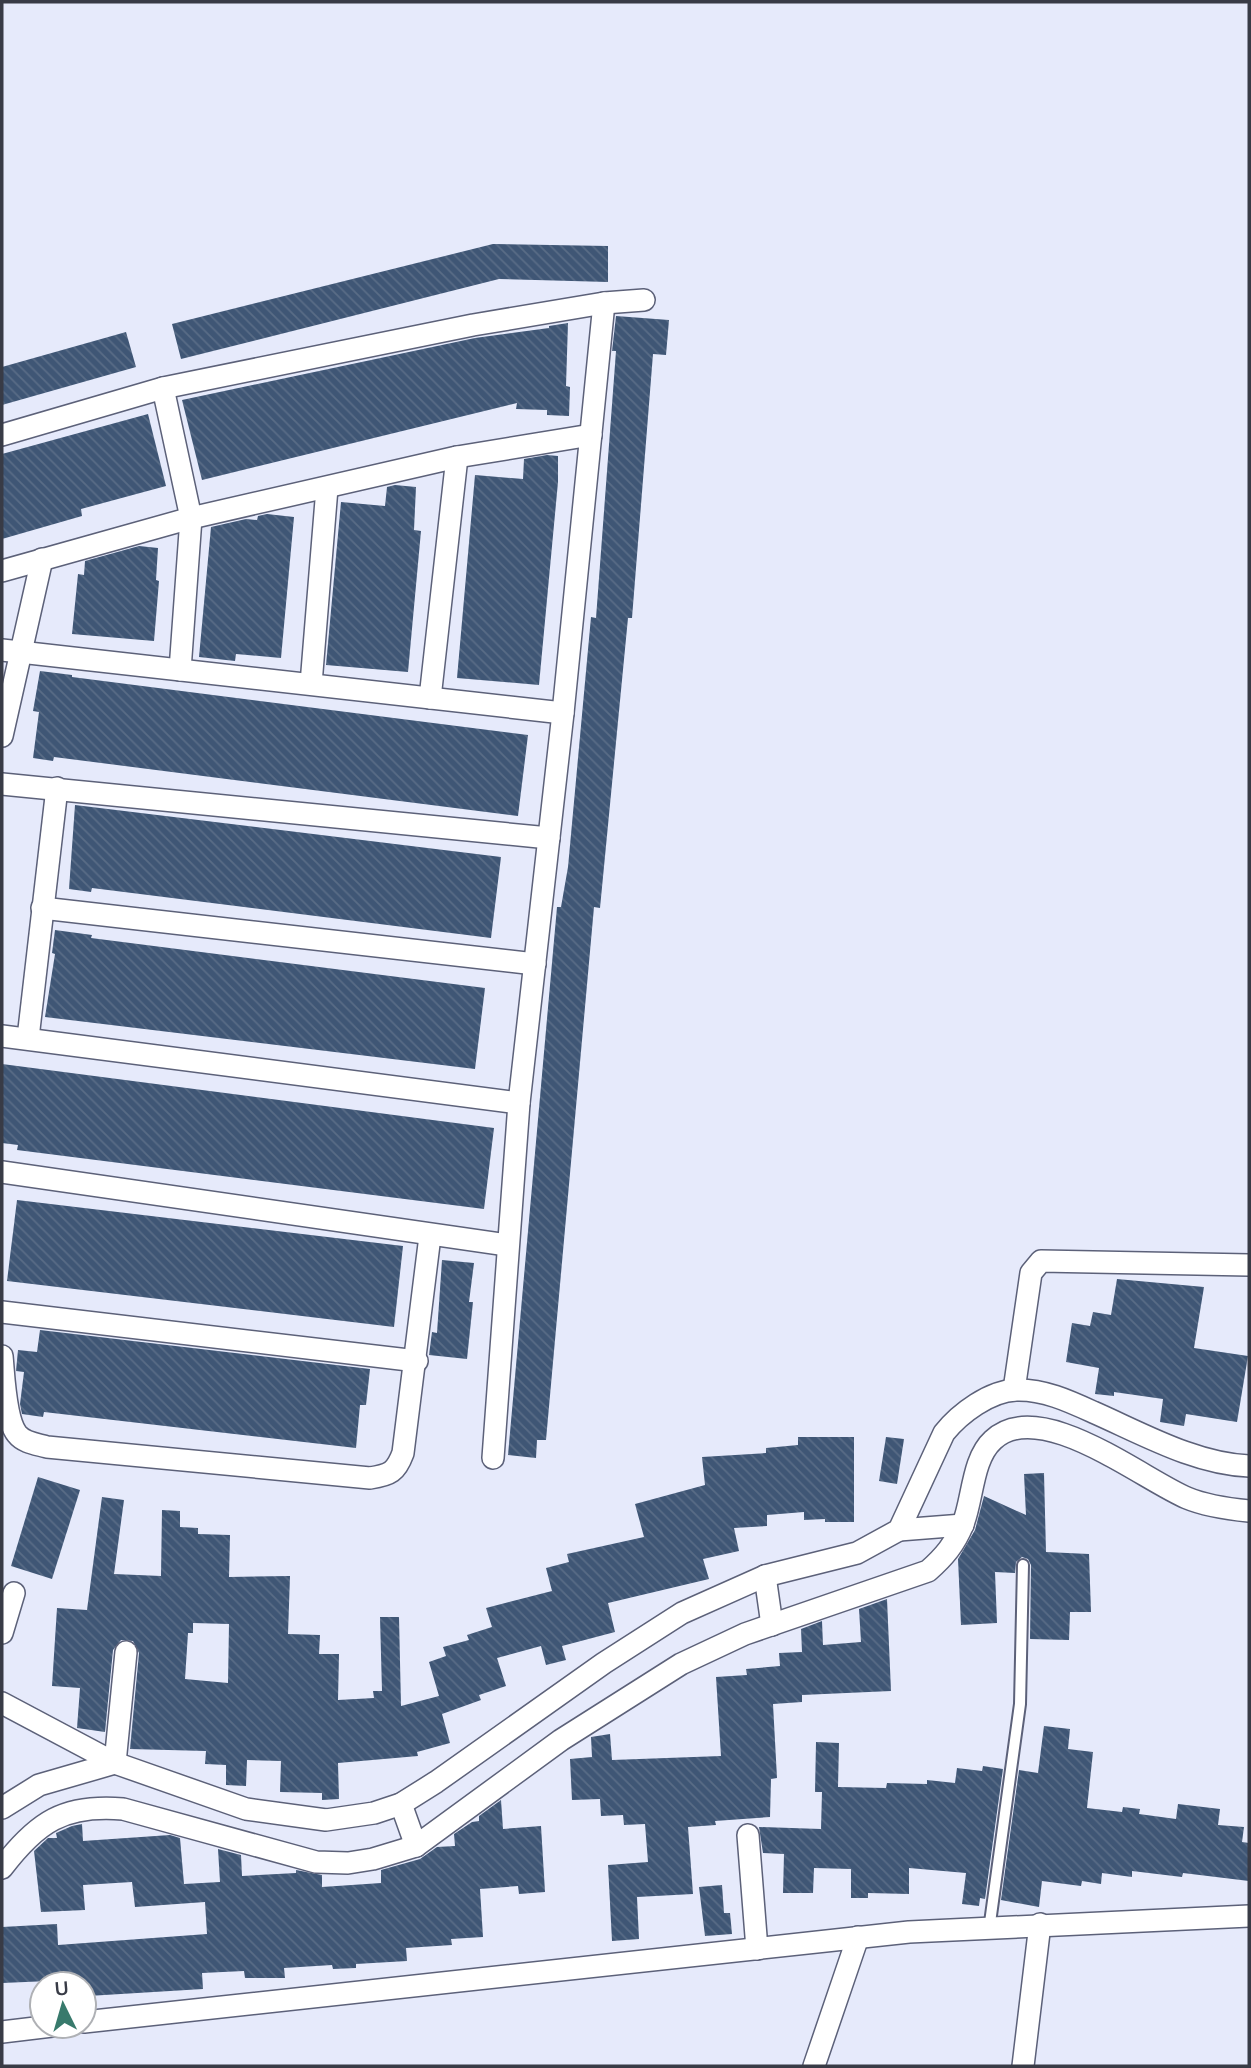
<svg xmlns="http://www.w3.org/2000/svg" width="1251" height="2068" font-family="'Nunito Sans',sans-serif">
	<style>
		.building { fill: url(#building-back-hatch); fill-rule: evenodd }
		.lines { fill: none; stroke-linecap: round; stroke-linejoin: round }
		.lane-casing { stroke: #5c6179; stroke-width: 14 }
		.street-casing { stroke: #5c6179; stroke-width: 24 }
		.lane { stroke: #fff; stroke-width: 10 }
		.street { stroke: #fff; stroke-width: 21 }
	</style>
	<defs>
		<pattern id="building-back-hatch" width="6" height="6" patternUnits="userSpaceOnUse" patternTransform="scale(1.75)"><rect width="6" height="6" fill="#3f5675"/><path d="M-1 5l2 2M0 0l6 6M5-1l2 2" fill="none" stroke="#596c86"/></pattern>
	</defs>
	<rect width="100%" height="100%" fill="#e6eafb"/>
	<g class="building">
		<path d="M493 244 608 246V282L499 279 181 359 172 324Z"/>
		<path d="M616 316 669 320 666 355 653 354 632 618H628L600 908 594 907 546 1440H537L536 1458 508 1455 557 907H561L568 867 591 617 596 618 614 378 616 351H612Z"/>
		<path d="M568 323 566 386 570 387 569 416 547 415V410L516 409 517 403 202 480 182 400 475 338 549 328V326Z"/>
		<path d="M126 332 136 367 2 405V367Z"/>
		<path d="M148 414 166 486 81 509 82 516 2 539V454Z"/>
		<path d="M547 455 558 456V482L539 685 457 678 475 475 523 479 524 459Z"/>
		<path d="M395 485 416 487 414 530 421 531 408 672 326 665 341 502 385 506 387 487Z"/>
		<path d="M267 514 294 517 281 658 236 654 235 661 199 657 211 527 246 519 257 520 258 516Z"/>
		<path d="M139 546 158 548 156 580 159 581 154 641 72 634 78 574 84 575 85 561Z"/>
		<path d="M40 671 72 675V677L528 735 518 816 54 757 53 761 33 758 39 712 33 711Z"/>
		<path d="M75 805 501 857 491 938 92 888 91 892 69 889Z"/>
		<path d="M55 930 92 935 91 938 485 988 475 1069 45 1017 55 954 52 953Z"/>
		<path d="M2 1064 494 1128 484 1209 17 1150 18 1145 2 1143Z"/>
		<path d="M17 1200 403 1246 394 1327 7 1281Z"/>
		<path d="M442 1260 474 1263 469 1302H473L467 1359 429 1355 432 1332 437 1333Z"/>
		<path d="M1117 1279 1204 1287 1194 1348 1248 1356 1237 1422 1186 1414 1184 1426 1160 1422 1163 1399 1114 1392V1396L1095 1394 1099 1368 1066 1362 1072 1323 1090 1326 1093 1312 1111 1315Z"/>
		<path d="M40 1330 370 1369 366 1405H360L356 1448 44 1412 43 1417 22 1414 20 1404 24 1372 16 1371 18 1350 37 1352Z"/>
		<path d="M798 1437H854V1522H825V1519L804 1520V1512L767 1515V1526L734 1528 739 1551 703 1559 709 1579 608 1603 615 1632 562 1646 566 1660 546 1665 541 1646 497 1658 506 1686 479 1695 481 1700 442 1714 450 1743 417 1752 418 1756 338 1763 339 1799 322 1800V1793L280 1792 281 1761 247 1760 246 1786 226 1785V1765L205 1764 206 1751 130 1749 139 1653 133 1641 121 1640 113 1650 105 1732 77 1728 80 1688 52 1686 57 1608 87 1610 102 1497 124 1500 114 1574 161 1576 162 1510 180 1511V1527L198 1528V1534L230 1535 229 1577 290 1576 288 1634 320 1635 319 1654H339L338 1700 374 1698 373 1691H382L380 1617H399L401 1706 439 1696 429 1662 446 1656 443 1647 469 1640 467 1635 492 1627 486 1608 552 1591 546 1568 569 1562 567 1554 644 1537 635 1504 705 1485 702 1457 766 1453V1448L798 1445ZM193 1623 229 1624 228 1683 185 1679 188 1633H193Z"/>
		<path d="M886 1437 904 1439 897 1484 879 1481Z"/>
		<path d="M1044 1473 1046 1552 1089 1554 1091 1612H1070L1069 1640 1030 1639 1031 1565 1028 1559 1022 1557 1016 1562 1015 1573 995 1572 997 1623 961 1625 958 1559 975 1530 984 1496 1026 1515 1024 1474Z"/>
		<path d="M38 1477 80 1490 52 1579 11 1566Z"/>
		<path d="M887 1599 891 1691 802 1695V1702L773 1704 777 1778 771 1779 770 1817 715 1821 716 1825 688 1827 693 1894 637 1897 639 1939 612 1941 608 1865 648 1862 645 1824 624 1825 623 1815 601 1816 600 1799 572 1800 570 1759 592 1757 591 1737 610 1734 612 1760 721 1756 716 1677 747 1675 746 1669 780 1666 779 1653 802 1652 801 1629 822 1621 823 1645 861 1642 859 1609Z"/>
		<path d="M1044 1726 1070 1729 1068 1749 1093 1752 1087 1808 1122 1812 1123 1807 1140 1809 1139 1814 1176 1819 1178 1804 1220 1809 1218 1825 1244 1827 1242 1842 1249 1843V1881L1183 1873 1182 1877 1132 1871V1877L1102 1873 1101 1884 1082 1881 1081 1886 1042 1881 1039 1907 1001 1900 1019 1770 1038 1773Z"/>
		<path d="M816 1742 839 1743 838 1787 886 1788 887 1783 927 1784V1780L955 1783 957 1768 982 1771 983 1766 1003 1769 985 1899 980 1898 979 1906 962 1904 966 1873 909 1868V1894L868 1893V1898H851V1869L814 1868 813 1893H783L784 1854 763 1853 759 1827 821 1829 822 1792H815Z"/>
		<path d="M501 1800 503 1829 541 1826 545 1892 519 1894 518 1886 480 1889 483 1937 451 1939 452 1945 406 1948 407 1961 356 1964V1968L333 1969 332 1965 284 1968 285 1978H245L244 1971 202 1973 203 1989 88 1996 87 1984H49V1981L2 1983V1927L57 1924 58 1945 207 1934 205 1902 135 1907 132 1882 83 1885 85 1910 41 1912 34 1851 48 1838H57L56 1833 72 1826 82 1824 83 1841 170 1835 180 1838 184 1884 220 1882 218 1849 241 1855 242 1876 296 1873V1870L322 1875V1887L381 1883V1870L420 1859 437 1847 455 1846 454 1834 472 1822 479 1821V1816Z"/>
		<path d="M722 1885 724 1913H730L732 1934 705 1936 699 1887Z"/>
	</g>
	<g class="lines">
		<g class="lane-casing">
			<path id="lane" d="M989 1930 1020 1704 1023 1565"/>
		</g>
		<g class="street-casing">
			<g id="street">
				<path d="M163 388 191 518 180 670"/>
				<path d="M2 435 163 388 473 325 604 303 644 300"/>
				<path d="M2 571 191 518 457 457 591 435"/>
				<path d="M2 650 563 713"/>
				<path d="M311 684 327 488"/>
				<path d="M430 698 457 457"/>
				<path d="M2 736 42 559"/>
				<path d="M2 784 549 838"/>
				<path d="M42 908 535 964"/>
				<path d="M2 1036 519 1103"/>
				<path d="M28 1038 57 788"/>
				<path d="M2 1172 507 1245"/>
				<path d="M2 1312 417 1361"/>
				<path d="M2 1356C4 1375 5 1419 17 1434 24 1443 37 1444 47 1447L370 1478C390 1475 396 1472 403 1453L430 1236"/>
				<path d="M1014 1390 1031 1273 1041 1261 1249 1265"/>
				<path d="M493 1458 519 1103 563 713 604 303"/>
				<path d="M899 1530 963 1525"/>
				<path d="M765 1576 772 1625"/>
				<path d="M2 1633 14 1593"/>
				<path d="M2 1703 115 1763 246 1809 326 1820 374 1813 401 1804 436 1782 604 1663 682 1613 765 1576 857 1553 899 1530 944 1433C960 1413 990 1391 1016 1390 1043 1389 1069 1401 1093 1412 1141 1433 1195 1464 1249 1466"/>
				<path d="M115 1763 126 1652"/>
				<path d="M401 1804 416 1846"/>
				<path d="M2 1808 39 1785 115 1763"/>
				<path d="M748 1835 757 1949"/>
				<path d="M2 1868C37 1822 64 1804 123 1809L316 1862 348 1863 373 1859 416 1846 561 1740 681 1664 745 1634 928 1571C944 1557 955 1544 963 1524 973 1499 972 1459 993 1440 1039 1396 1142 1479 1187 1498 1206 1506 1229 1509 1249 1511"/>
				<path d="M84 2022 909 1932 1249 1916"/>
				<path d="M2 2032 52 2026"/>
				<path d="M814 2066 858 1937"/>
				<path d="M1023 2066 1040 1924"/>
			</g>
		</g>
		<use href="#lane" class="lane"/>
		<use href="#street" class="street"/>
	</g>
	<rect width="1251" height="2068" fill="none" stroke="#383b46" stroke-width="7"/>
	<g transform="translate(63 2005) rotate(355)"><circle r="33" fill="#ffffff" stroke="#afb1b5" stroke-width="2"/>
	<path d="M0-5L12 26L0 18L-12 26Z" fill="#387a6c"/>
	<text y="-10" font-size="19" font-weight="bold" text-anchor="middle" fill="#383b46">U</text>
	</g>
</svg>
